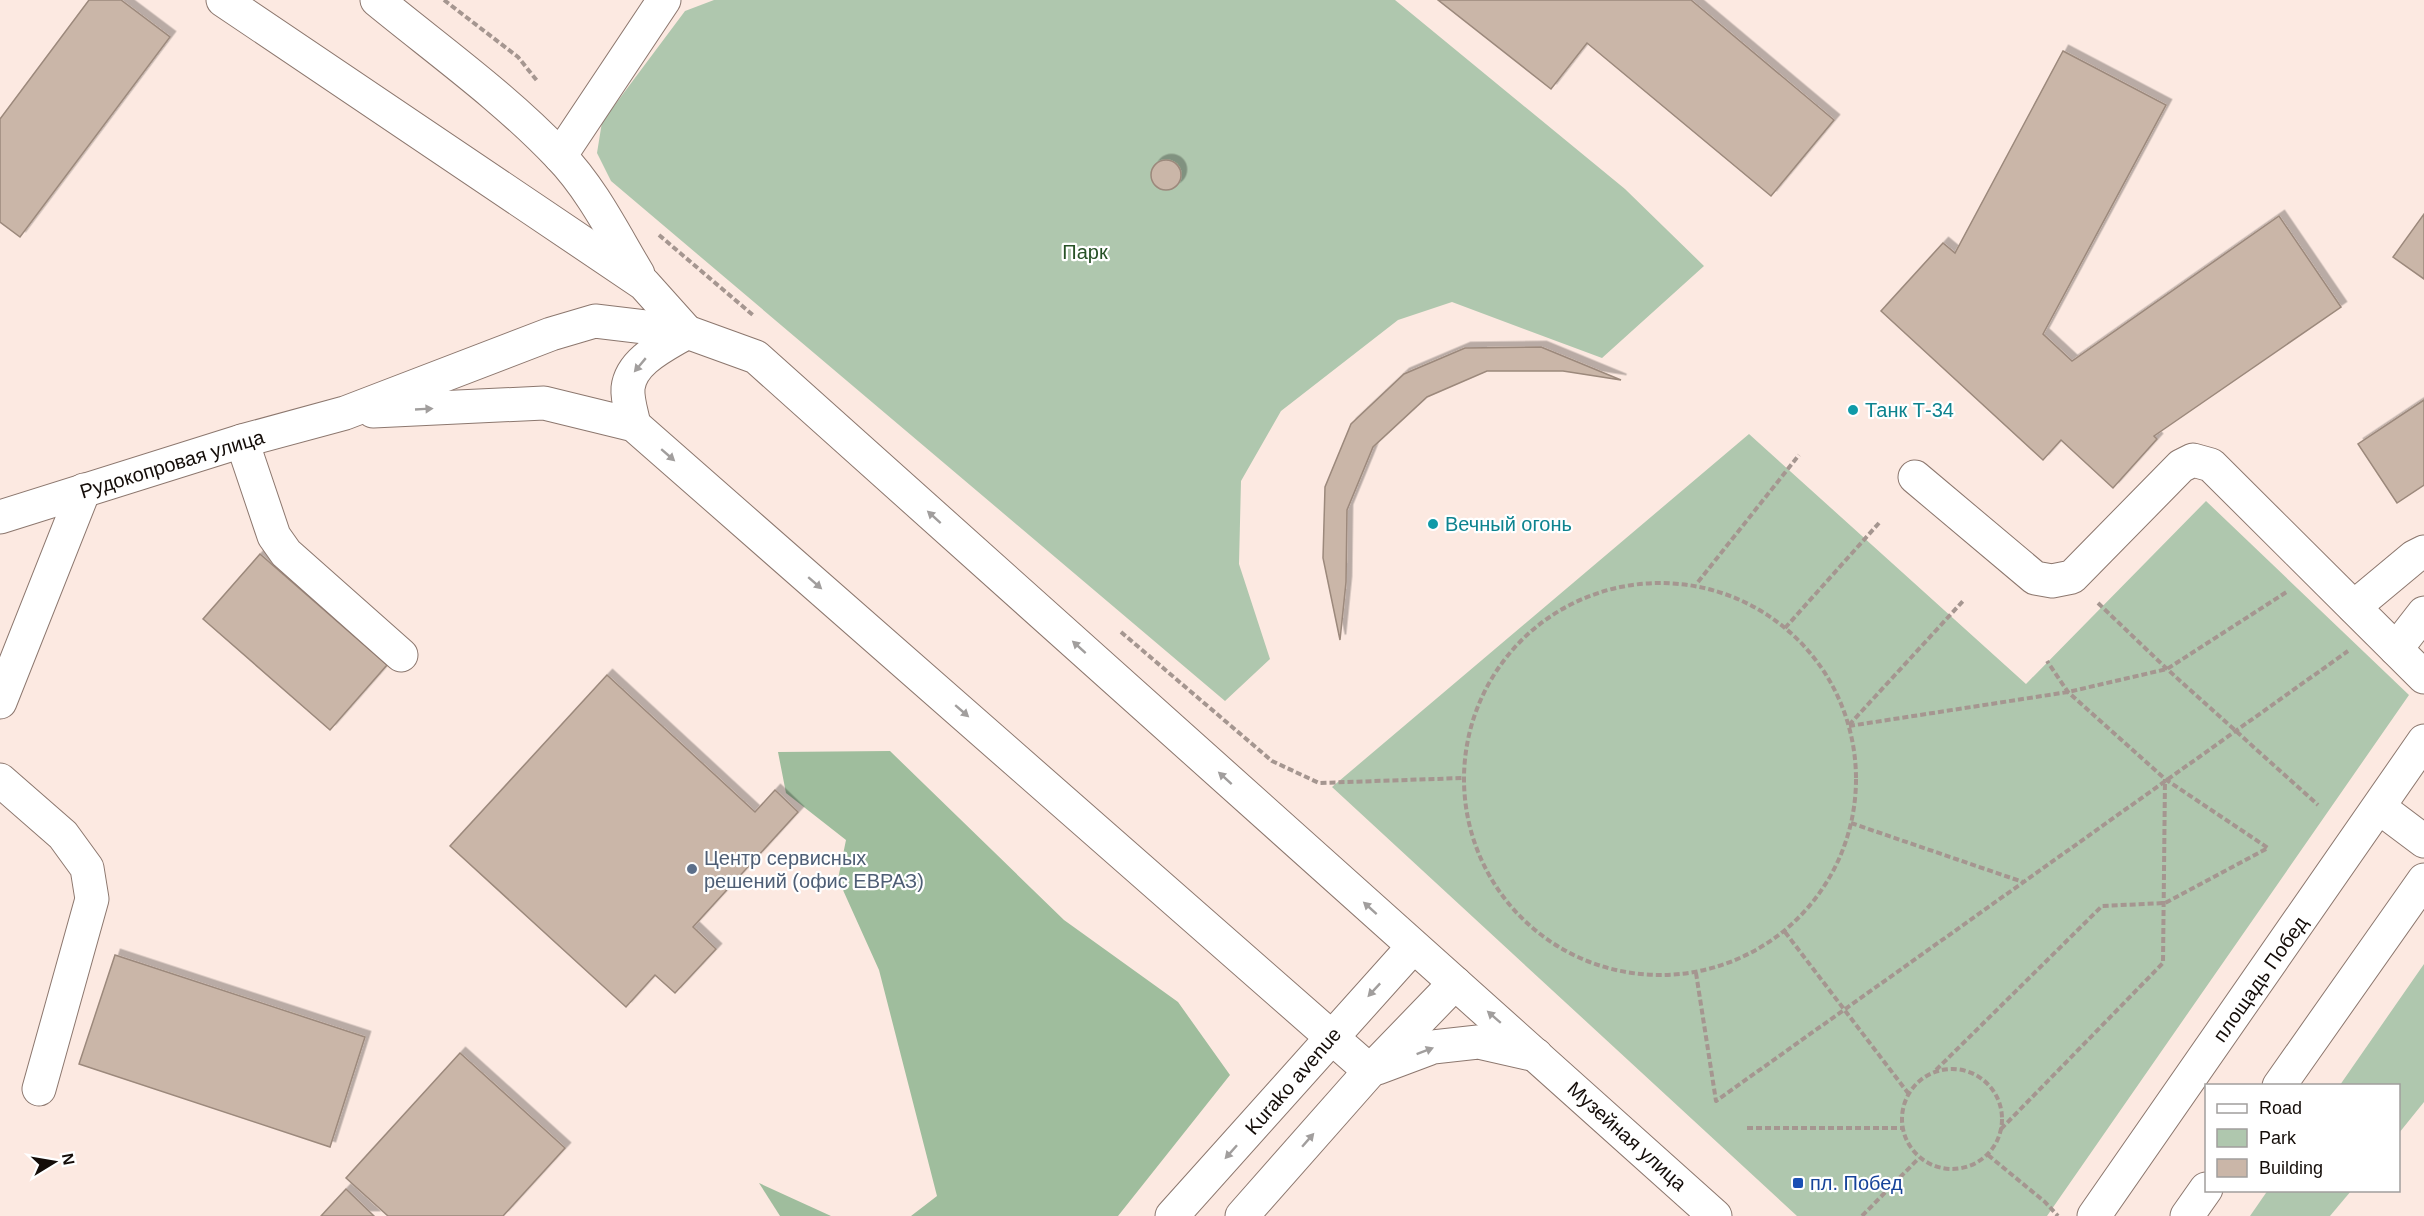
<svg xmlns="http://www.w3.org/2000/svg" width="2424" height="1216" font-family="Helvetica,sans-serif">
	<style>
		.green { fill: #afc7ae }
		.forest { fill: #9fbd9d }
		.building { fill: #cab6a8; stroke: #9c897c; stroke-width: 1.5; filter: url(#shadow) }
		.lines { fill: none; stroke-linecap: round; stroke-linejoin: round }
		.minor-casing { stroke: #8c776e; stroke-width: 35 }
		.major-casing { stroke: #8c776e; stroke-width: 35 }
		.path { stroke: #a59690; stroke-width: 4; stroke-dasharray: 6 3; stroke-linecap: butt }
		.minor { stroke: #fff; stroke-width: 33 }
		.major { stroke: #fff; stroke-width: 33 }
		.oneway { fill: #a19e9d }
		.culture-dot { fill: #0f9aa8; stroke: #fff; stroke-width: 2 }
		.service-dot { fill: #5c6f8a; stroke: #fff; stroke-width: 2 }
		.transit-dot { fill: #1a4fb4; stroke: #fff; stroke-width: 2 }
		.labels { text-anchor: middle; stroke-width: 4.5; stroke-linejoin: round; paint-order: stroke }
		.park-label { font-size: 20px; fill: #285227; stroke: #fff }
		.culture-label { font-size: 20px; fill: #0d838f; stroke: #fff; text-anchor: start }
		.street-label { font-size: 20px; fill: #140d09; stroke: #fff }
		.service-label { font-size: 20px; fill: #4e5e75; stroke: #fff; text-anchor: start }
		.transit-label { font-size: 20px; fill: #164399; stroke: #fff; text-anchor: start }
	</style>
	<defs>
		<filter id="shadow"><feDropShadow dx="5.5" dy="-5.5" stdDeviation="0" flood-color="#0004"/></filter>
	</defs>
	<rect width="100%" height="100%" fill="#fce9e1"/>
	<g class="green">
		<path d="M714 0H1395L1625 189 1704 266 1602 358 1452 302 1398 320 1281 411 1241 481 1239 564 1270 659 1225 701 611 181 597 153 602 122 685 11Z"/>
		<path d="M1749 434 2026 684 2206 501 2409 695 2047 1216H1797L1332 787Z"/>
		<path d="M2424 964V1102L2399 1133 2398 1086 2340 1085Z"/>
		<path d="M2268 1190H2351V1191L2330 1216H2250Z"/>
	</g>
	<g class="forest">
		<path d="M890 751 1064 920 1178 1002 1230 1075 1118 1216H911L937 1196 879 970 838 879 846 840 786 793 778 752Z"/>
		<path d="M759 1183 831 1216H780Z"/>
	</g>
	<g class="building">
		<path d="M89 0H121L170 37 20 237 0 222V119Z"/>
		<path d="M1438 0H1691L1834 120 1771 196 1587 43 1551 89Z"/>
		<path d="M2063 51 2166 105 2043 334 2072 361 2279 216 2341 307 2154 436 2157 439 2113 488 2061 440 2043 460 1881 311 1943 243 1955 253Z"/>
		<circle cx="1166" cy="175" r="15"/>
		<path d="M2424 214V279L2393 257Z"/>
		<path d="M1541 347 1621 380 1563 371H1487L1427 397 1373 447 1347 510 1346 582 1340 640 1323 558 1325 487 1351 424 1404 374 1465 348Z"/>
		<path d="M2424 400V485L2397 503 2358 444Z"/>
		<path d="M260 554 387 665 330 730 203 619Z"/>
		<path d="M607 675 755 812 775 790 798 812 693 927 716 949 675 993 655 975 626 1007 450 846Z"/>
		<path d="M115 955 365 1037 330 1147 79 1064Z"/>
		<path d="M460 1053 565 1148 503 1216H388L346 1178Z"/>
		<path d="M346 1189 374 1216H321Z"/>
	</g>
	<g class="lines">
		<g class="minor-casing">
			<g id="minor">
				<path d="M223 0 644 284 687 332"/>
				<path d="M377 0C438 50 505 98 559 155 592 189 614 234 638 274"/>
				<path d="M560 156 664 0"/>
				<path d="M242 441 274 536 286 553 401 655"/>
				<path d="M1915 477 2035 578 2052 581 2072 577 2181 466 2193 460 2211 465 2424 677"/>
				<path d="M2354 607 2414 557 2424 552"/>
				<path d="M2396 649 2424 613"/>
				<path d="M0 702 84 490"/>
				<path d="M0 780 63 835 87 868 92 899 39 1089"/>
				<path d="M2380 808 2424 841"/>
				<path d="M2279 1086 2424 880"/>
				<path d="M2094 1216 2424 741"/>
				<path d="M2187 1216 2206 1189"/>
			</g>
		</g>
		<g class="major-casing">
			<g id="major">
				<path d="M373 411 544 403 634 425 1370 1071"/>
				<path d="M634 425C632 414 627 400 628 388 631 360 666 345 687 332"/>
				<path d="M0 517 242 441 345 413 551 334 595 321 687 332 756 357 1715 1216"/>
				<path d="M1377 1068 1433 1047 1478 1042 1536 1055"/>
				<path d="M1172 1216 1413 947"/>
				<path d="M1242 1216 1370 1071 1455 983"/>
			</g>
		</g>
		<g class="path">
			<path d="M444 0 518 57 538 82"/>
			<path d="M659 235 754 316"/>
			<path d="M1698 582 1799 455"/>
			<circle cx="1660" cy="779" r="196"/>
			<path d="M2098 603 2167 669 2318 805"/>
			<path d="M1785 628 1879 523"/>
			<path d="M1121 632 1272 761 1319 783 1463 778"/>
			<path d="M1849 725 1963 601"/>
			<path d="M1849 726 2068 692 2167 669 2288 591"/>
			<path d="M1851 823 2023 882"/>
			<path d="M1785 932 1908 1093"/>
			<path d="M1696 973 1716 1101 2348 651"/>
			<circle cx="1952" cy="1119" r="50"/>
			<path d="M1936 1070 2102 906 2165 903 2268 848 2165 779 2068 692 2047 661"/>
			<path d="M1747 1128H1902"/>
			<path d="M2001 1129 2163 963 2165 779"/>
			<path d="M1988 1155 2045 1202 2058 1216"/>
			<path d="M1862 1216 1919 1158"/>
		</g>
		<use href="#minor" class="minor"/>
		<use href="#major" class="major"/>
	</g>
	<defs><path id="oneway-solid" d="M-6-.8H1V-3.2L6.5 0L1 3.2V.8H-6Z" transform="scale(1.5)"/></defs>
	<g class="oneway">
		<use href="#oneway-solid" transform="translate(640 365) rotate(130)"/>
		<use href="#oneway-solid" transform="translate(424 409) rotate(-3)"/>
		<use href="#oneway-solid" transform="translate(668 455) rotate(41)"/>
		<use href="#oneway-solid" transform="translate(934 517) rotate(-138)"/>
		<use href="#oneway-solid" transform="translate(815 583) rotate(41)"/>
		<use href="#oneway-solid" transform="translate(1079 647) rotate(-138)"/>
		<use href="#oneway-solid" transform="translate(962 711) rotate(41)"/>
		<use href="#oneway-solid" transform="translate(1225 778) rotate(-138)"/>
		<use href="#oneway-solid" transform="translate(1370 908) rotate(-138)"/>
		<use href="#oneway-solid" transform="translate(1374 990) rotate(133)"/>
		<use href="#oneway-solid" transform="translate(1494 1017) rotate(-139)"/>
		<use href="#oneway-solid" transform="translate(1425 1051) rotate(-21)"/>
		<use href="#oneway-solid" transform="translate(1308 1140) rotate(-49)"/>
		<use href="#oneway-solid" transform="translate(1231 1152) rotate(132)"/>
	</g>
	<g class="culture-dot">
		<circle cx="1853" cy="410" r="6"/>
		<circle cx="1433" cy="524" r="6"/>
	</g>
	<circle class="service-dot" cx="692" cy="869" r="6"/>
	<rect class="transit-dot" x="1792" y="1177" width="12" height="12" rx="3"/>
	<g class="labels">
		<g class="park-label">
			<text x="1085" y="259">Парк</text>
		</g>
		<g class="culture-label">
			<text x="1865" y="417">Танк Т-34</text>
			<text x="1445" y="531">Вечный огонь</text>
		</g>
		<g class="street-label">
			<text transform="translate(172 464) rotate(-17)" y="7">Рудокопровая улица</text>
			<text transform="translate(2260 979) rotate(-55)" y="7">площадь Побед</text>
			<text transform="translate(1293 1081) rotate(-49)" y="7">Kurako avenue</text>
			<text transform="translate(1627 1136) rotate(42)" y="7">Музейная улица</text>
		</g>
		<g class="service-label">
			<text x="704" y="865">Центр сервисных<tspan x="704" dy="23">решений (офис ЕВРАЗ)</tspan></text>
		</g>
		<g class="transit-label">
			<text x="1810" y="1190">пл. Побед</text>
		</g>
	</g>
	<rect x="2205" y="1084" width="195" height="108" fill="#ffffff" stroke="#a19e9d" stroke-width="1.5"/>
	<rect x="2217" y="1104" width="30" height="9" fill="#ffffff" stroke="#a19e9d" stroke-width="1.5"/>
	<text x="2259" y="1114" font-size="18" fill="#140d09">Road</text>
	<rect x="2217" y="1129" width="30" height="18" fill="#afc7ae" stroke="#a19e9d" stroke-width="1.5"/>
	<text x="2259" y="1144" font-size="18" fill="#140d09">Park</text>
	<rect x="2217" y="1159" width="30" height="18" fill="#cab6a8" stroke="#a19e9d" stroke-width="1.5"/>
	<text x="2259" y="1174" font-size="18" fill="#140d09">Building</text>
	<g transform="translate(54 1162) rotate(79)" stroke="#ffffff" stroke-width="4.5" paint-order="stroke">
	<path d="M0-4.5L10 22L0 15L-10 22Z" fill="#140d09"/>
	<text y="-9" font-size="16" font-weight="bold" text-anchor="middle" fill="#140d09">N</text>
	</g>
</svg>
